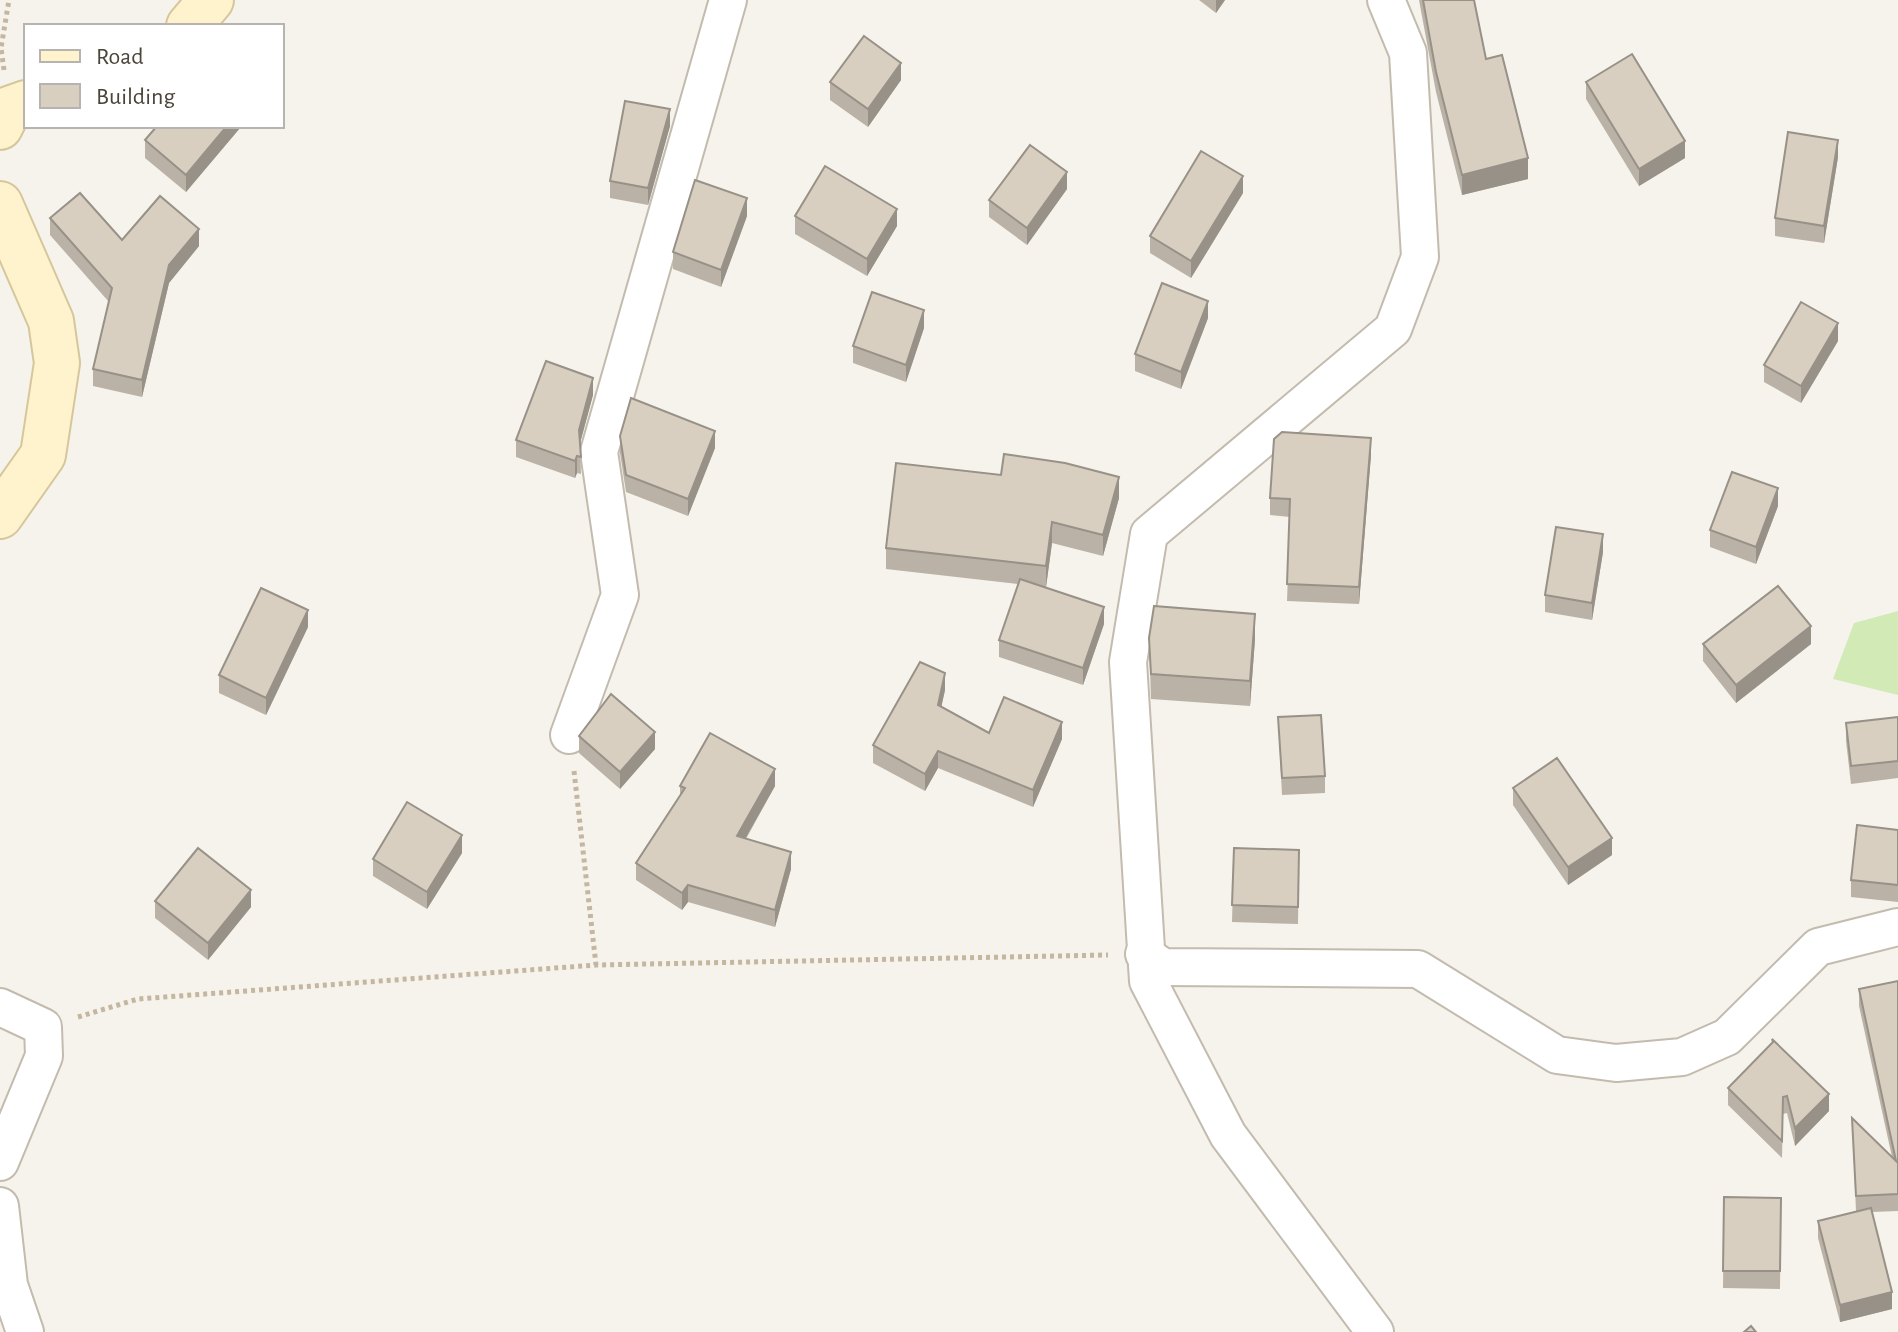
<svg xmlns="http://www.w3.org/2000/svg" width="1898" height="1332" font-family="'Alegreya Sans',sans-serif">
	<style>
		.green { fill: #d2eab5 }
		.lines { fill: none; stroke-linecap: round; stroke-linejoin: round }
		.street-casing { stroke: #c2bbae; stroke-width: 40 }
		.secondary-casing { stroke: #d6c79b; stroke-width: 48 }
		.path { stroke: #c4b79f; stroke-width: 5; stroke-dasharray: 4 4; stroke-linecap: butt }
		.street { stroke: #fff; stroke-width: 36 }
		.secondary { stroke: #fff3cd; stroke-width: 44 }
		.wall { fill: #bab2a6 }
		.shaded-wall { fill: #979187 }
		.building { fill: #d8cfc1; stroke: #979187; stroke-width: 2 }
	</style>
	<rect width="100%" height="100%" fill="#f6f3ec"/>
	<path class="green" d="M1898 611V695L1833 679 1854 623Z"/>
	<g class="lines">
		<g class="street-casing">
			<g id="street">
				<path d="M569 735 620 595 599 452 728 0"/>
				<path d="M1144 954 1163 967 1418 969 1557 1055 1616 1063 1682 1057 1727 1037 1818 947 1898 927"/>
				<path d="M0 1007 43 1027 44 1056 0 1162"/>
				<path d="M0 1206 9 1285 25 1332"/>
				<path d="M1375 1332 1228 1135 1148 981 1128 662 1149 534 1393 329 1420 257 1408 53 1386 0"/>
			</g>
		</g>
		<g class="secondary-casing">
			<g id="secondary">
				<path d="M189 26 211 0"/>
				<path d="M0 127 9 109 26 103"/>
				<path d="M0 204 51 321 57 363 43 455 0 516"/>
			</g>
		</g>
		<g class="path">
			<path d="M4 70 1 48 9 0"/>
			<path d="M574 771 596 965"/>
			<path d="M78 1017 138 999 596 965 1108 955"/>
		</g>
		<use href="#street" class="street"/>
		<use href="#secondary" class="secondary"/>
	</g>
	<g class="wall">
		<path d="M1199 0H1225L1216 13Z"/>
		<path d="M1419 0H1474L1486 59 1528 179 1462 195 1436 92Z"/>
		<path d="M901 80 868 127 830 100V82Z"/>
		<path d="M1586 82 1685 158 1639 186 1586 99Z"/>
		<path d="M241 126 186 192 145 158V140Z"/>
		<path d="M670 126 648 205 610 198V181Z"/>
		<path d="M1838 157 1824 243 1775 236V218Z"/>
		<path d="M1067 189 1027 245 989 217V200Z"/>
		<path d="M1243 193 1191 278 1150 253V236Z"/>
		<path d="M747 216 721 287 673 269V252Z"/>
		<path d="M795 216 897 226 867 276 795 234Z"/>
		<path d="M50 218 122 240 199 246 169 283 142 397 93 386V369L109 302 50 235Z"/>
		<path d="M1208 318 1181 389 1135 371V354Z"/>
		<path d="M924 328 906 382 853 363V346Z"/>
		<path d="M1838 341 1801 403 1764 382V365Z"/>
		<path d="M593 395 580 443 581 474 577 473 575 478 516 457V440Z"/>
		<path d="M620 436 715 448 688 516 626 492 620 453Z"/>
		<path d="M1371 455 1359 604 1287 601 1290 517 1270 515V498Z"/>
		<path d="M1119 498 1103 556 1052 543 1046 587 1104 624 1083 685 999 657V640L1018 584 886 569V548Z"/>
		<path d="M1778 506 1756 564 1710 547V530Z"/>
		<path d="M1603 552 1592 620 1545 612V595Z"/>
		<path d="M308 627 266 715 219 693V675Z"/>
		<path d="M1149 638 1255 639 1250 706 1151 699Z"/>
		<path d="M1703 644H1811L1736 703 1703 661Z"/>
		<path d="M945 690 941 707 989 733 1062 739 1033 807 938 768 925 791 873 763V745Z"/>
		<path d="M1278 717 1325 776V793L1282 795Z"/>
		<path d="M1898 717V778L1851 784 1846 741V723Z"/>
		<path d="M579 736 655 749 620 789 579 753Z"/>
		<path d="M680 786H775L746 839 791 869 775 927 688 902 682 910 636 880V863L680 796Z"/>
		<path d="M1513 788 1612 855 1568 885 1513 805Z"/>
		<path d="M1898 830V902L1851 897V880Z"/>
		<path d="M1234 848 1299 850 1298 924 1232 922Z"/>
		<path d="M462 853 427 909 373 876V859Z"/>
		<path d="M155 901 251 907 208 960 155 918Z"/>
		<path d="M1898 981V1211L1872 1212 1892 1309 1840 1322 1818 1238V1221L1856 1211 1852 1118 1892 1157 1859 1006V989Z"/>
		<path d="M1772 1039 1829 1111 1795 1146 1787 1113 1783 1114 1782 1158 1728 1105V1088L1772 1043Z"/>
		<path d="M1724 1197 1781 1198 1780 1289 1723 1288Z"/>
	</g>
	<g class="shaded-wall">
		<path d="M1216 0H1225L1216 13Z"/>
		<path d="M901 63V80L868 127V109Z"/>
		<path d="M670 109V126L648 205V188Z"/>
		<path d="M227 126H241V127L186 192V175Z"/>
		<path d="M1838 140V157L1824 243V226Z"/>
		<path d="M1685 141V158L1639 186V169Z"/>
		<path d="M1528 158V179L1462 195V175Z"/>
		<path d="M1067 172V189L1027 245V228Z"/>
		<path d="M1243 176V193L1191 278V261Z"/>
		<path d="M747 198V216L721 287V270Z"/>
		<path d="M897 209V226L867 276V259Z"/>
		<path d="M199 229V246L169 283 142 397V380L169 265Z"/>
		<path d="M1208 301V318L1181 389V372Z"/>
		<path d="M924 310V328L906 382V365Z"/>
		<path d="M1838 323V341L1801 403V386Z"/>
		<path d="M593 378V395L579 447V430Z"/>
		<path d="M715 431V448L688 516V499Z"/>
		<path d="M1371 438V455L1359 604V587Z"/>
		<path d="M577 456V473L575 478V461Z"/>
		<path d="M1119 477V498L1103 556V535Z"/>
		<path d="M1778 488V506L1756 564V547Z"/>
		<path d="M1052 522V543L1046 587V566Z"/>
		<path d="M1603 534V552L1592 620V603Z"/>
		<path d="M1104 607V624L1083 685V668Z"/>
		<path d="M308 610V627L266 715V698Z"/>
		<path d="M1255 614V639L1250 706V681Z"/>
		<path d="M1811 626V644L1736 703V685Z"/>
		<path d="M945 673V690L938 722V705Z"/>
		<path d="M1062 722V739L1033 807V790Z"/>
		<path d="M655 732V749L620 789V772Z"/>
		<path d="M938 751V768L925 791V774Z"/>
		<path d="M775 769V786L737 853V836Z"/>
		<path d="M462 835V853L427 909V892Z"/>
		<path d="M1612 838V855L1568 885V867Z"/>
		<path d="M791 852V869L775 927V910Z"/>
		<path d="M688 885V902L682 910V893Z"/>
		<path d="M251 890V907L208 960V943Z"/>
		<path d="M1829 1094V1111L1795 1146V1128Z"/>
		<path d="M1892 1292V1309L1840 1322V1305Z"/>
	</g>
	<g class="building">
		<path d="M1423 0H1474L1486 59 1502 55 1528 158 1462 175 1436 72Z"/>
		<path d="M864 36 901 63 868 109 830 82Z"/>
		<path d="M1632 54 1685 141 1639 169 1586 82Z"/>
		<path d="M625 101 670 109 648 188 610 181Z"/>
		<path d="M157 126H227L186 175 145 140Z"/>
		<path d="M1788 132 1838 140 1824 226 1775 218Z"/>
		<path d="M1030 145 1067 172 1027 228 989 200Z"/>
		<path d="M1201 151 1243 176 1191 261 1150 236Z"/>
		<path d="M825 166 897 209 867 259 795 216Z"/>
		<path d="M695 180 747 198 721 270 673 252Z"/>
		<path d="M80 193 122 240 160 196 199 229 169 265 142 380 93 369 112 288 50 218Z"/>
		<path d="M1162 283 1208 301 1181 372 1135 354Z"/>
		<path d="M872 292 924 310 906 365 853 346Z"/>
		<path d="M1801 302 1838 323 1801 386 1764 365Z"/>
		<path d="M546 361 593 378 579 430 581 457 577 456 575 461 516 440Z"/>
		<path d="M631 398 715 431 688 499 626 475 620 436Z"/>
		<path d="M1282 432 1371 438 1359 587 1287 584 1290 499 1270 498 1274 439Z"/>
		<path d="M1004 454 1065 463 1119 477 1103 535 1052 522 1046 566 886 548 896 463 1001 475Z"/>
		<path d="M1732 472 1778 488 1756 547 1710 530Z"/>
		<path d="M1556 527 1603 534 1592 603 1545 595Z"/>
		<path d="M1020 579 1104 607 1083 668 999 640Z"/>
		<path d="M1778 586 1811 626 1736 685 1703 644Z"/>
		<path d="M261 588 308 610 266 698 219 675Z"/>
		<path d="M1154 606 1255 614 1250 681 1151 674 1149 638Z"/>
		<path d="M920 662 945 673 938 705 989 733 1004 697 1062 722 1033 790 938 751 925 774 873 745Z"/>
		<path d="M611 694 655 732 620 772 579 736Z"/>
		<path d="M1321 715 1325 776 1282 778 1278 717Z"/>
		<path d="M1898 717V761L1851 766 1846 723Z"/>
		<path d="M710 733 775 769 737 836 791 852 775 910 688 885 682 893 636 863 685 788 680 786Z"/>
		<path d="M1557 758 1612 838 1568 867 1513 788Z"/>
		<path d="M407 802 462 835 427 892 373 859Z"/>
		<path d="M1857 825 1898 830V885L1851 880Z"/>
		<path d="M198 848 251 890 208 943 155 901Z"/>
		<path d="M1234 848 1299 850 1298 907 1232 905Z"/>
		<path d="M1898 981V1194L1856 1196 1852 1118 1896 1161 1859 989Z"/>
		<path d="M1772 1039 1829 1094 1795 1128 1787 1096 1783 1097 1782 1141 1728 1088 1773 1042Z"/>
		<path d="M1724 1197 1781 1198 1780 1271H1723Z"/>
		<path d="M1871 1208 1892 1292 1840 1305 1818 1221Z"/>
		<path d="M1751 1326 1756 1332H1744Z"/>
	</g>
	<rect x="24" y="24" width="260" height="104" fill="#ffffff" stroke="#b7b4b0" stroke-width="2"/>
	<rect x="40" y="50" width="40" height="12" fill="#fff3cd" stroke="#b7b4b0" stroke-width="2"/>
	<text x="96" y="64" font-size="24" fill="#4b4439">Road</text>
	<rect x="40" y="84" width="40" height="24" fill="#d8cfc1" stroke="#b7b4b0" stroke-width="2"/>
	<text x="96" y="104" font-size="24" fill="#4b4439">Building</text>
</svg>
